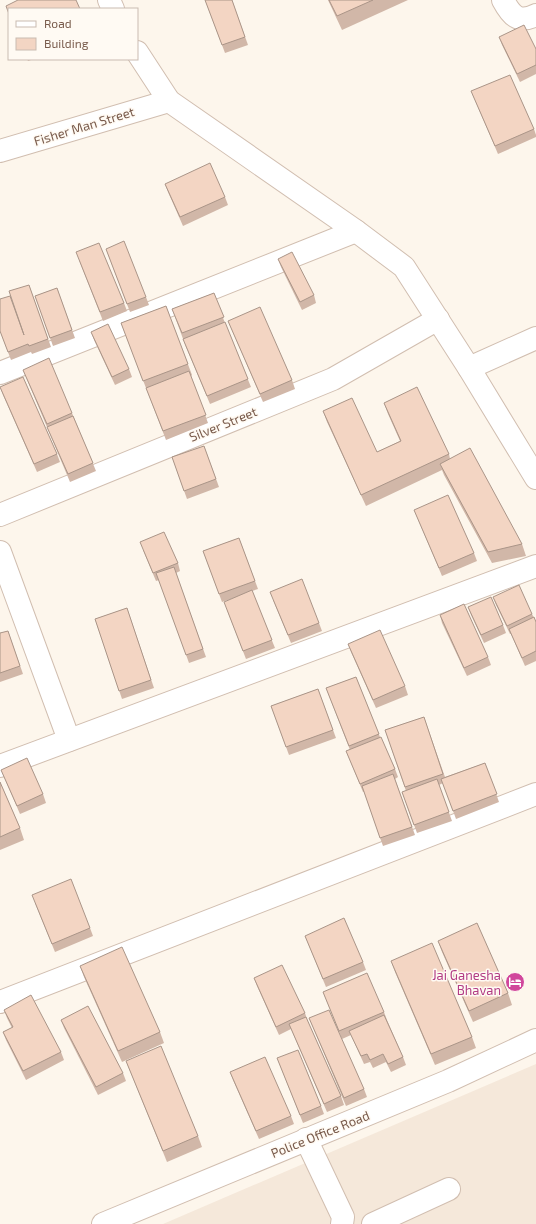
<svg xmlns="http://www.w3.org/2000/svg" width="536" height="1224" font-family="'Exo 2',sans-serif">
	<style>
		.residential { fill: #f5e8da }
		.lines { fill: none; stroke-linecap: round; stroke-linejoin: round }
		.minor-casing { stroke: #d1beb0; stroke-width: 24 }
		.minor { stroke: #fff; stroke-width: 22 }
		.wall { fill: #d1b7a8 }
		.building { fill: #f3d5c3; stroke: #aa9588 }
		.labels { text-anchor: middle; stroke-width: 3; stroke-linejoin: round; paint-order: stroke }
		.street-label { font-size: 13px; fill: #7a5c4d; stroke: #fffaf3 }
		.hotel-label { font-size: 13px; fill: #b23c85; stroke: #fffaf3; text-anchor: end }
	</style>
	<rect width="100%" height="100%" fill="#fdf6ec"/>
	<path class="residential" d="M536 1064V1224H163Z"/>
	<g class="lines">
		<g class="minor-casing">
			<g id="minor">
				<path d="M109 0 113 9"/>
				<path d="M503 0C511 15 518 24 536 15"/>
				<path d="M137 52 169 101 356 231 404 267 469 368 536 478"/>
				<path d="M0 151 169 101"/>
				<path d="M469 368 536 338"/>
				<path d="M0 373 356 231"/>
				<path d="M0 515 333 379 438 319"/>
				<path d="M0 552 69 740"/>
				<path d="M0 766 536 566"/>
				<path d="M0 1002 536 794"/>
				<path d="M306 1139 343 1217 342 1224"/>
				<path d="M103 1224 448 1081 536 1040"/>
				<path d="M373 1224 449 1189"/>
			</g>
		</g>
		<use href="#minor" class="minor"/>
	</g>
	<g class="wall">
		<path d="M205 0H232L248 45 225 53Z"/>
		<path d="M328 0H408L342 30Z"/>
		<path d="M499 37 536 49V74L520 82 502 45Z"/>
		<path d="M27 59H34L28 61Z"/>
		<path d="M471 91 534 129 536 135V137L498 154Z"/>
		<path d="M165 184 225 197 228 205 183 226 168 192Z"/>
		<path d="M106 249 146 297 149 305 130 312Z"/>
		<path d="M278 259 314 295 316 303 302 310 281 267Z"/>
		<path d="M79 260 124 303 127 311 103 321Z"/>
		<path d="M29 285 51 347 32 354 31 352 11 360 0 331 24 335Z"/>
		<path d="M57 288 75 338 53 346 35 296Z"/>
		<path d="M214 293 226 326 251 387 210 404 186 347 172 309Z"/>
		<path d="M166 306 192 375 191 376 208 423 166 440 121 323Z"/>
		<path d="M228 321 292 380 295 389 263 402Z"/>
		<path d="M91 332 129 369 132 377 115 385 94 340Z"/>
		<path d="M23 370 72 413 96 471 70 482Z"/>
		<path d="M0 387 57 454 60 462 37 472 3 395Z"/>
		<path d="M384 403 449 454 450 459 522 544 526 556 492 563 444 475 442 470 366 506 327 422 323 411 377 452 400 441 388 414Z"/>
		<path d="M204 446 219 487 187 499 172 457Z"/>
		<path d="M414 510 474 553 477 561 442 576Z"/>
		<path d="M239 538 258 589 252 591 275 648 246 659 227 610 234 598 222 602 203 551Z"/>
		<path d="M143 550 178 563 180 571 176 573 206 657 189 663 159 580 156 581Z"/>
		<path d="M493 597 532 614 536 622V661L525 666 511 634H510L496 605Z"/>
		<path d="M273 600 319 623 322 631 291 643Z"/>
		<path d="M468 607 503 625 506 633 484 643 471 615Z"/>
		<path d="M127 608 154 688 122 699 95 619Z"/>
		<path d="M440 615 488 657 491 665 467 676 442 623Z"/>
		<path d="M8 631 23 674 0 682V633Z"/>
		<path d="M348 644 405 686 408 695 376 708 351 652Z"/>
		<path d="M356 677 380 737 395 769 398 777 395 779 415 835 383 846 364 792H363L346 751 350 750 326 688Z"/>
		<path d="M318 689 336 738 289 755 271 706Z"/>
		<path d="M424 717 445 777 485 763 499 802 456 819 443 783 439 785 452 821 417 833 402 792 406 791 385 730Z"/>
		<path d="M1 770 43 794 46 803 20 814Z"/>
		<path d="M0 782 20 828 24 840 0 850Z"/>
		<path d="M35 903 90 928 93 936 55 952Z"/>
		<path d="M305 936 363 962 366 970 326 987Z"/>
		<path d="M438 941 508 993 512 1005 473 1022 442 952Z"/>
		<path d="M391 961 472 1037 476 1048 435 1065 395 972Z"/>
		<path d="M80 966 160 1032 164 1043 122 1062 84 977Z"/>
		<path d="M254 978 305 1013 308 1022 341 1096 344 1105 327 1112 291 1029 279 1035 257 986Z"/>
		<path d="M323 992 384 1012 387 1020 403 1057 406 1065 391 1072 386 1062 373 1068 370 1062 364 1064 351 1035 342 1039Z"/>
		<path d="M4 1010 61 1052 64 1060 26 1080 6 1040 3 1032 12 1028 7 1018Z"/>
		<path d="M309 1018 364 1089 367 1097 346 1106Z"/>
		<path d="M61 1020 123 1073 126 1081 98 1095 64 1028Z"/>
		<path d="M277 1058 321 1106 324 1114 303 1123Z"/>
		<path d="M126 1061 198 1136 202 1147 167 1162Z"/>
		<path d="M230 1072 291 1116 294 1124 259 1139 233 1080Z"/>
	</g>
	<g class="building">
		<path d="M18 0H76L80 9H9V14L6 6Z"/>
		<path d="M205 0H232L245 37 222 45Z"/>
		<path d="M329 0H373L337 16Z"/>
		<path d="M524 25 536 49V65L517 74 499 37Z"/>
		<path d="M510 75 534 129 495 146 471 91Z"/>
		<path d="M210 163 225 197 180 217 165 184Z"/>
		<path d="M124 241 146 297 127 304 106 249Z"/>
		<path d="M99 243 124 303 100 312 76 252Z"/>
		<path d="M292 252 314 295 300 302 278 259Z"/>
		<path d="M29 285 48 339 29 346 28 344 8 352 0 331V299L10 296 24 335 9 291Z"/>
		<path d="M57 288 72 330 50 338 35 296Z"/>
		<path d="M214 293 224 317 182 333 172 309Z"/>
		<path d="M166 306 188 364 143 381 121 323Z"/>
		<path d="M260 307 292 380 260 394 228 321Z"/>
		<path d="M225 322 248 379 207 396 183 339Z"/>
		<path d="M108 324 129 369 112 377 91 332Z"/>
		<path d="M49 358 72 413 47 424 23 370Z"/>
		<path d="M189 371 206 415 163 431 146 388Z"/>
		<path d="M23 377 57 454 34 464 0 387Z"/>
		<path d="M417 387 449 454 361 495 323 411 352 398 377 452 401 441 384 403Z"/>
		<path d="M73 416 93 463 68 474 47 427Z"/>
		<path d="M204 446 216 479 184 491 172 457Z"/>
		<path d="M470 448 522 544 488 552 440 464Z"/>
		<path d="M448 495 474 553 439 568 414 510Z"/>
		<path d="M164 532 178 563 153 573 140 542Z"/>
		<path d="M239 538 255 581 219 594 203 551Z"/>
		<path d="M174 567 203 649 186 655 156 573Z"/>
		<path d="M302 579 319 623 288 635 270 592Z"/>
		<path d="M519 585 532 614 507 626 493 597Z"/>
		<path d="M252 590 272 640 243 651 224 602Z"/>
		<path d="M491 597 503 625 481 635 468 607Z"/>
		<path d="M464 604 488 657 464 668 440 615Z"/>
		<path d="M127 608 151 680 119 691 95 619Z"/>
		<path d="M534 617 536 622V651L522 658 509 629Z"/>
		<path d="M380 630 405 686 373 700 348 644Z"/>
		<path d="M8 631 20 666 0 673V633Z"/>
		<path d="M356 677 379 734 349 746 326 688Z"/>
		<path d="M318 689 333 730 286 747 271 706Z"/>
		<path d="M424 717 443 774 405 787 385 730Z"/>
		<path d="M381 737 395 769 360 784 346 751Z"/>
		<path d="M27 758 43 794 17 806 1 770Z"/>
		<path d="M485 763 497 794 453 811 441 779Z"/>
		<path d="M393 774 412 827 380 838 362 786Z"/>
		<path d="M437 779 449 812 414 825 402 792Z"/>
		<path d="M0 782 20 828 0 837Z"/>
		<path d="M71 879 90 928 52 944 32 895Z"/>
		<path d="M344 918 363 962 323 979 305 936Z"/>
		<path d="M477 923 508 993 469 1011 438 941Z"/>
		<path d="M432 943 472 1037 431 1054 391 961Z"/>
		<path d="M122 947 160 1032 118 1051 80 966Z"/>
		<path d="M282 965 305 1013 276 1027 254 978Z"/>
		<path d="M367 973 384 1012 339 1031 323 992Z"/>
		<path d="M31 995 61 1052 23 1071 3 1032 13 1027 4 1010Z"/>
		<path d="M88 1006 123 1073 96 1087 61 1020Z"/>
		<path d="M329 1010 364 1089 344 1098 309 1018Z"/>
		<path d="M384 1015 403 1057 388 1064 383 1054 370 1060 367 1054 361 1056 349 1031Z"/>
		<path d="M306 1017 341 1096 324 1104 289 1024Z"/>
		<path d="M161 1046 198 1136 163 1151 126 1061Z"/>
		<path d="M298 1050 321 1106 300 1115 277 1058Z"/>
		<path d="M265 1057 291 1116 256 1131 230 1072Z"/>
	</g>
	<defs>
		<g id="hotel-disc" transform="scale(1)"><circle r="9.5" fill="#d1479c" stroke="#fffaf3"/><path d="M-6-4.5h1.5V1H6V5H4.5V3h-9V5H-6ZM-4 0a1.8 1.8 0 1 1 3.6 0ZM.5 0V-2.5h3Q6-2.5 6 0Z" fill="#fff"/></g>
	</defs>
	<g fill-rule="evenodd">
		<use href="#hotel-disc" x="515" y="982"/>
	</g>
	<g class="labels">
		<g class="street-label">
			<text transform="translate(84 126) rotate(-17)" y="5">Fisher Man Street</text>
			<text transform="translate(223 424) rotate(-22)" y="5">Silver Street</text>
			<text transform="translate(320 1134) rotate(-22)" y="5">Police Office Road</text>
		</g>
		<g class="hotel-label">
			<text x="501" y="980">Jai Ganesha<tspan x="501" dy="15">Bhavan</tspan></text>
		</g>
	</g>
	<rect x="8" y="8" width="130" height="52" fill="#fffaf3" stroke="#cabbb1"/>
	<rect x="16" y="21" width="20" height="6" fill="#ffffff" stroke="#cabbb1"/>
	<text x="44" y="28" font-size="12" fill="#7a5c4d">Road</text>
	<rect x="16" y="38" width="20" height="12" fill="#f3d5c3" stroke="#cabbb1"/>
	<text x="44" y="48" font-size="12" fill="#7a5c4d">Building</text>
</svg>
